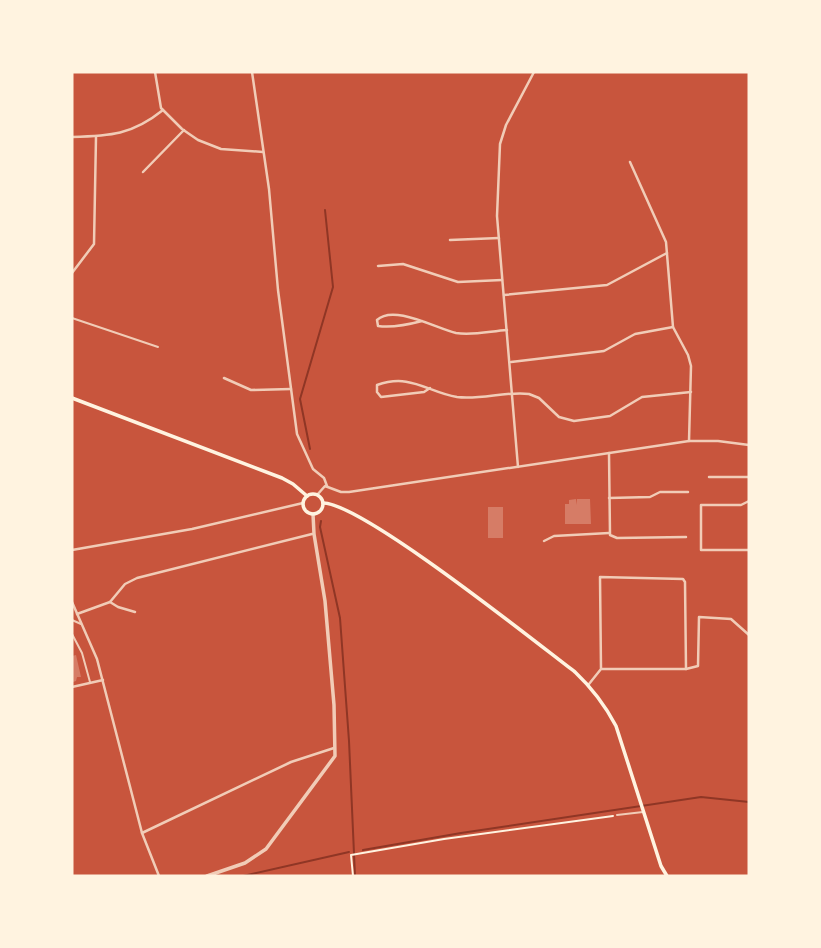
<svg xmlns="http://www.w3.org/2000/svg" width="821" height="948" font-family="Poppins,sans-serif">
	<style>
		.lines { fill: none; stroke-linecap: round; stroke-linejoin: round }
		.stream { stroke: #8f3625; stroke-width: 2 }
		.building { fill: #d67c66 }
		.path { stroke: #fff3e0; stroke-width: 2 }
		.service { stroke: #f1ccb7; stroke-width: 2 }
		.minor { stroke: #f1ccb7; stroke-width: 2.5 }
		.tertiary { stroke: #f1ccb7; stroke-width: 3.5 }
		.secondary { stroke: #fff3e0; stroke-width: 3.5 }
	</style>
	<rect width="100%" height="100%" fill="#c8553d"/>
	<g class="lines">
		<g class="stream">
			<path d="M310 449 300 399 333 287 325 210"/>
			<path d="M321 521 320 527 340 618 349 741 355 876"/>
			<path d="M363 850 461 833 701 797 749 802"/>
			<path d="M243 876 349 852"/>
		</g>
	</g>
	<g class="building">
		<path d="M576 499V505L577 499H590L591 524H565V504H569V500Z"/>
		<rect x="488" y="507" width="15" height="31"/>
		<path d="M76 655 81 677H77L76 681 73 682 72 656Z"/>
	</g>
	<g class="lines">
		<path class="path" d="M353 876 351 855 444 839 613 816"/>
		<g class="service">
			<path d="M72 318 158 347"/>
			<path d="M72 620 81 624"/>
			<path d="M72 634 82 653 90 682"/>
			<path d="M617 815 643 812"/>
		</g>
		<g class="minor">
			<path d="M155 72 161 108 182 129 198 140 221 149 263 152"/>
			<path d="M252 72 269 189 278 290 297 434 313 469 324 478 327 486"/>
			<path d="M72 137C110 136 132 135 163 110"/>
			<path d="M630 162 666 242 673 327 688 355 691 366 689 441"/>
			<path d="M143 172 184 130"/>
			<path d="M450 240 499 238"/>
			<path d="M378 266 403 264 458 282 502 280"/>
			<path d="M72 273 94 244 96 137"/>
			<path d="M504 295 607 285 667 253"/>
			<path d="M422 321C407 325 393 328 378 326L377 320C394 304 437 329 456 333 472 336 491 331 507 330"/>
			<path d="M511 362 604 351 635 334 673 327"/>
			<path d="M224 378 251 390 291 389"/>
			<path d="M430 388 424 392 381 397 377 392V385C411 373 427 392 457 397 481 400 506 391 529 394L539 398 559 417 574 421 610 416 642 397 691 392"/>
			<path d="M609 453 610 535 617 538 686 537"/>
			<path d="M518 467 497 216 500 144 506 125 534 72"/>
			<path d="M709 477H749"/>
			<path d="M317 495 325 486 341 492H349L689 441H718L749 445"/>
			<path d="M609 498 650 497 660 492H688"/>
			<path d="M749 501 741 505H701V550H749"/>
			<path d="M544 541 554 536 609 533"/>
			<path d="M72 550 192 529 303 503"/>
			<path d="M72 602 97 659 142 833 159 876"/>
			<path d="M110 602 125 584 137 578 312 534"/>
			<path d="M77 614 110 602 118 607 135 612"/>
			<path d="M686 669 698 666 699 617 731 619 749 635"/>
			<path d="M589 684 601 669 600 577 683 579 685 582 686 669H601"/>
			<path d="M72 687 103 680"/>
			<path d="M142 833 291 762 334 748"/>
		</g>
		<path class="tertiary" d="M207 876 245 863 266 849 335 756 334 705 325 601 314 534 313 514"/>
		<g class="secondary">
			<path d="M72 398 282 478 293 484 307 496"/>
			<circle cx="313" cy="504" r="10"/>
			<path d="M323 503C362 503 534 641 575 672 592 688 605 705 616 726L661 866 667 876"/>
		</g>
	</g>
	<rect width="821" height="948" fill="none" stroke="#fff3e0" stroke-width="147"/>
</svg>
